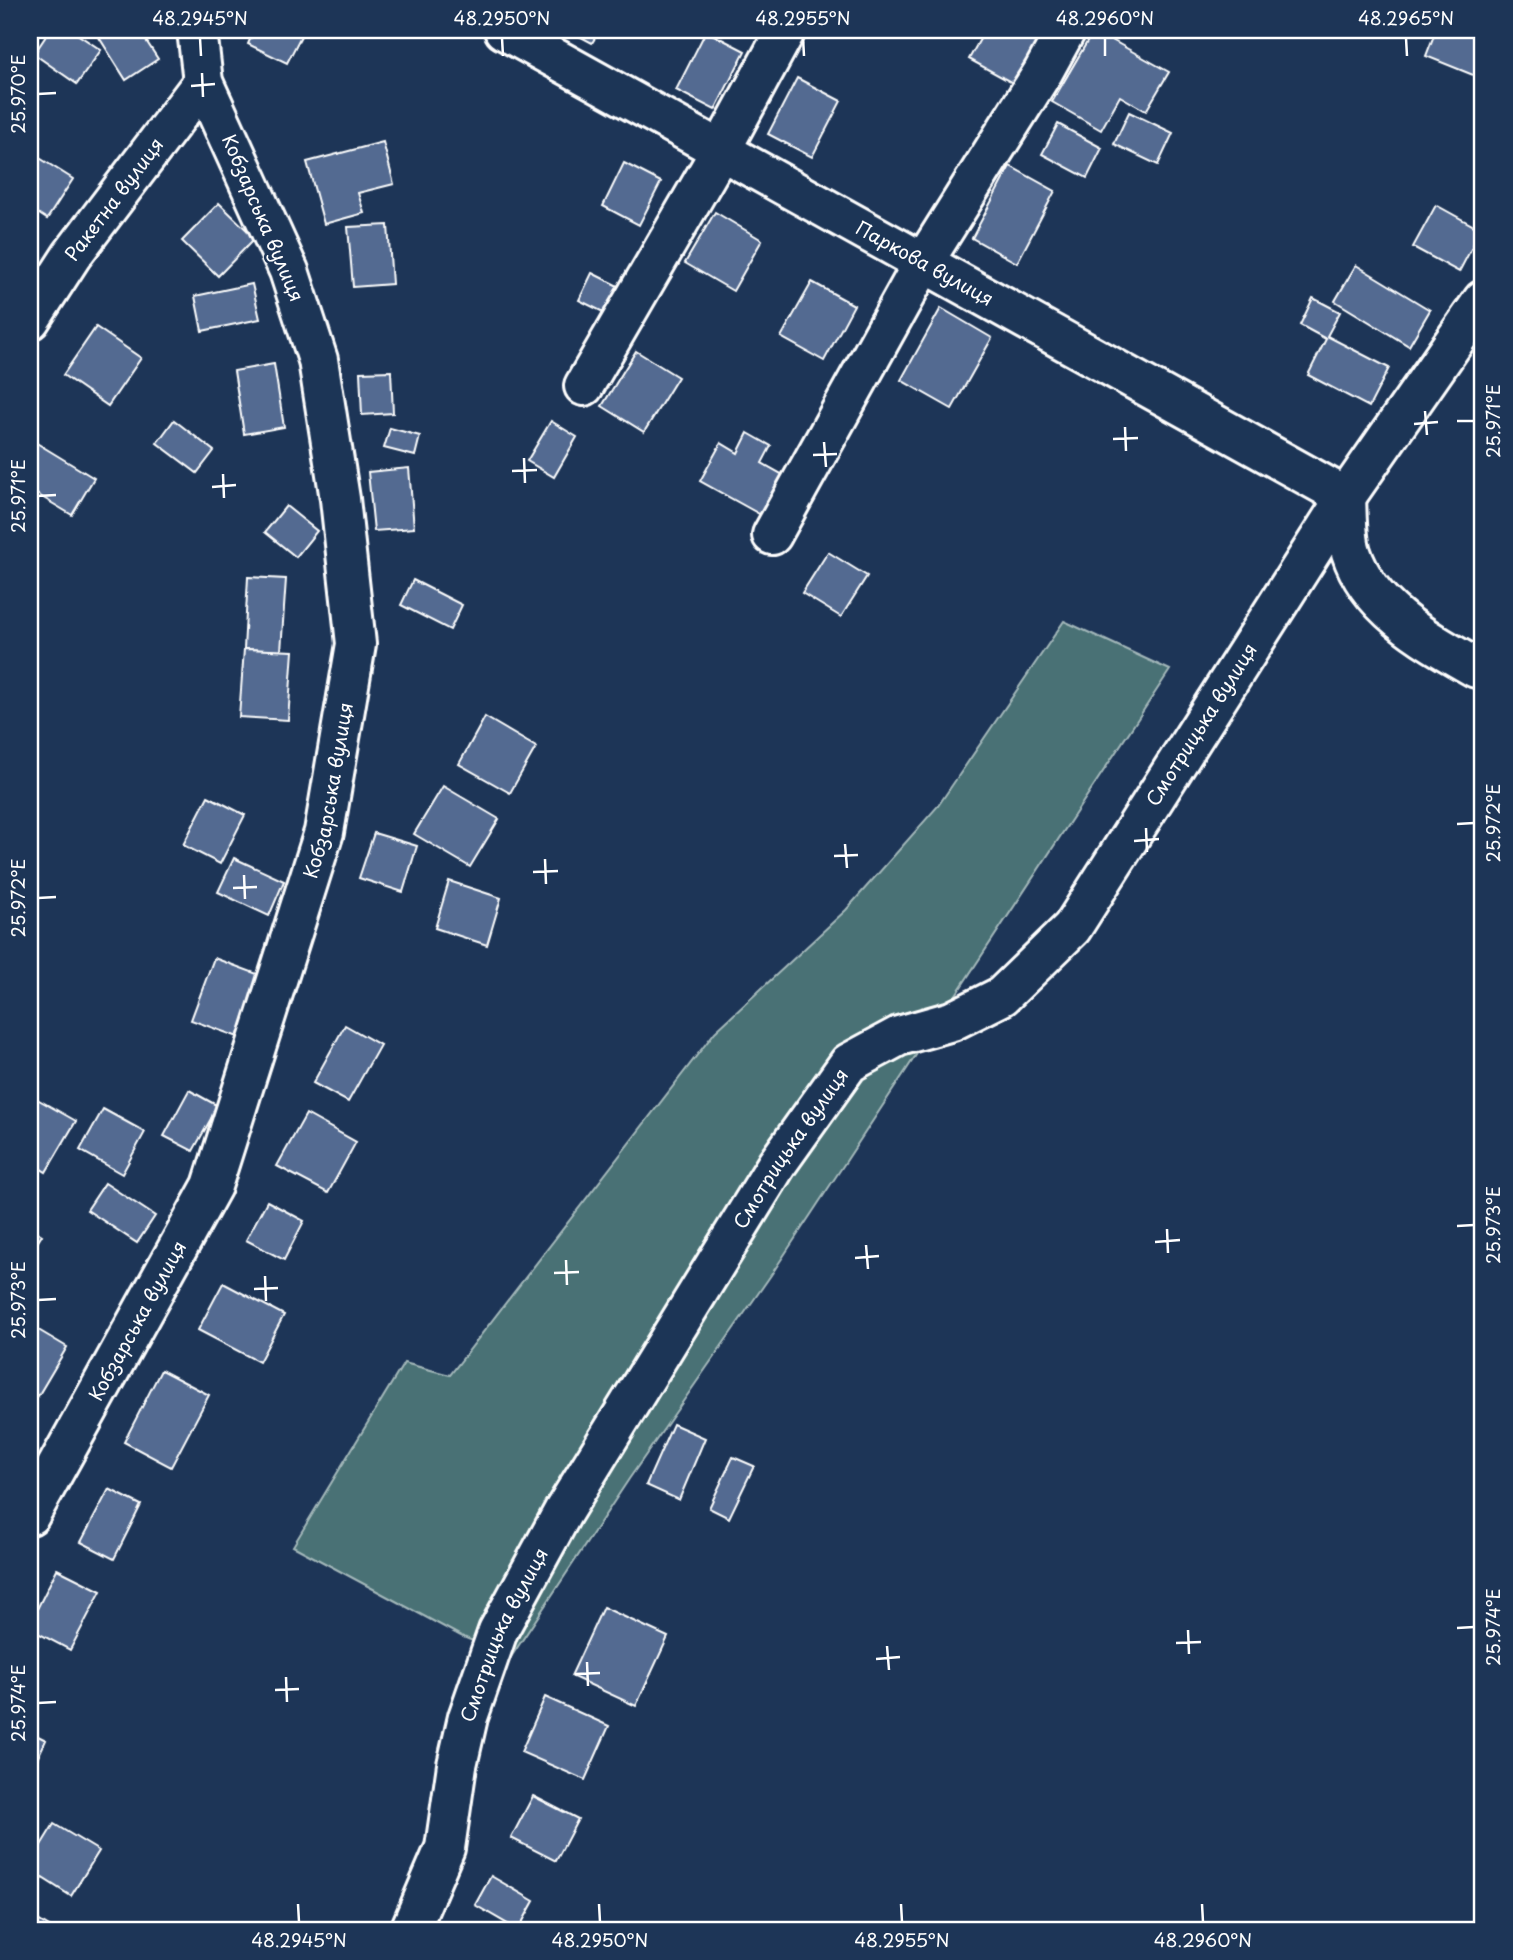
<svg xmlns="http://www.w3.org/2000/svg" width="1513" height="1960" font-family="'Playpen Sans',sans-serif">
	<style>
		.green { fill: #487175; stroke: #a4b8ba; stroke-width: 2 }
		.building { fill: #526b91; stroke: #fff; stroke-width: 2 }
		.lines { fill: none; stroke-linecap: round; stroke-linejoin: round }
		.minor-casing { stroke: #fff; stroke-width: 44 }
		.minor { stroke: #1d3557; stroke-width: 38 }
		.ticks { fill: none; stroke: #fff; stroke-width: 2.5 }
		.labels { text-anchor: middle; stroke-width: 5; stroke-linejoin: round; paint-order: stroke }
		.street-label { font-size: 19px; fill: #fff; stroke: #1d3557 }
		.neatline { fill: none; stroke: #fff; stroke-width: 2.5 }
		.ticks-label { font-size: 18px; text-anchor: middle; fill: #fff }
	</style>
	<rect width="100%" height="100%" fill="#1d3557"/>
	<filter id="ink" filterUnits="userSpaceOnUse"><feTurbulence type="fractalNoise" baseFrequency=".0143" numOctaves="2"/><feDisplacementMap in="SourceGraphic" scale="14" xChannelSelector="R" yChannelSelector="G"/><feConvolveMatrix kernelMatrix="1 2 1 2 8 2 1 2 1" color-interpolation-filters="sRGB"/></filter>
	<g filter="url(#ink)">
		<path class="green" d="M1064 621 1170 670 771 1275 629 1479 511 1657 461 1636 293 1546 404 1363 450 1375 715 1032 846 910 938 806Z"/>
		<g class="building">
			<path d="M50 30H71L101 50 77 84 34 54Z"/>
			<path d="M98 30H139L158 59 126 80 95 31Z"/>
			<path d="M254 30H304L287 63 248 44Z"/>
			<path d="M568 30H600L592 43Z"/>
			<path d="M985 30H1023L1041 40 1016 85 969 59Z"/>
			<path d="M1094 30 1169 72 1146 111 1120 96 1101 130 1052 102Z"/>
			<path d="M1436 30H1483V79L1426 56Z"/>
			<path d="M706 31 745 51 715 110 676 90Z"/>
			<path d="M797 78 841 101 812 157 768 134Z"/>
			<path d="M1129 112 1173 133 1158 165 1114 144Z"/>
			<path d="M1058 124 1102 148 1087 178 1042 154Z"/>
			<path d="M383 142 394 184 358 193 364 213 324 224 307 162Z"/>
			<path d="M30 152 73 179 47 219 30 208Z"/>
			<path d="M624 163 661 182 639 225 603 206Z"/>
			<path d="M1010 166 1055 191 1017 263 972 238Z"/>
			<path d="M219 203 255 238 218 276 182 241Z"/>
			<path d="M1436 205 1481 230 1459 272 1413 247Z"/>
			<path d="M715 212 762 240 733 291 685 263Z"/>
			<path d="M388 225 392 284 353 287 348 227Z"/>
			<path d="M1356 265 1430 310 1409 346 1335 301Z"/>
			<path d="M592 273 620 287 607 314 579 300Z"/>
			<path d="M812 282 854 305 824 361 781 337Z"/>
			<path d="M252 284 260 319 202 331 195 296Z"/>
			<path d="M1313 298 1340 312 1327 336 1389 368 1369 407 1308 375 1326 339 1300 325Z"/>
			<path d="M941 308 992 338 952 409 901 380Z"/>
			<path d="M96 327 141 358 108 406 63 375Z"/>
			<path d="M636 351 678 377 644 432 602 406Z"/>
			<path d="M274 364 284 427 244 434 234 371Z"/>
			<path d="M391 371 393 413 362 415 360 372Z"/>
			<path d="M174 420 214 451 197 473 157 443Z"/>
			<path d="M551 421 577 437 554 477 527 461Z"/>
			<path d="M390 428 420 436 415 456 384 448Z"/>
			<path d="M748 433 771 446 762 463 783 475 761 515 700 481 721 443 738 453Z"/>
			<path d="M30 439 94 478 72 515 30 490Z"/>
			<path d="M409 468 414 528 374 531 368 472Z"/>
			<path d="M286 506 317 531 296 557 265 532Z"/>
			<path d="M828 552 867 576 841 617 802 593Z"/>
			<path d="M248 577 286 579 281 651 244 649Z"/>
			<path d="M413 580 462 605 450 630 401 605Z"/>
			<path d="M244 649 293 651 288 720 239 717Z"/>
			<path d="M485 717 536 747 510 793 459 764Z"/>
			<path d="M443 786 499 819 470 867 414 834Z"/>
			<path d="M208 796 245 815 220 864 183 845Z"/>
			<path d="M374 833 417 846 403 892 359 878Z"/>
			<path d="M234 858 284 881 269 916 218 892Z"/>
			<path d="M449 881 501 898 487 945 435 928Z"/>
			<path d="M214 958 260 975 238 1037 191 1020Z"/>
			<path d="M345 1025 380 1045 348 1102 313 1083Z"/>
			<path d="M189 1090 218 1106 193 1151 164 1136Z"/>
			<path d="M30 1095 76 1121 46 1172 30 1162Z"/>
			<path d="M103 1109 145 1132 122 1174 80 1150Z"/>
			<path d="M306 1114 356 1142 328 1193 277 1166Z"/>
			<path d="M105 1183 155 1216 137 1243 87 1210Z"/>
			<path d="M267 1201 304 1221 284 1260 246 1240Z"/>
			<path d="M30 1227 42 1235 30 1254Z"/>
			<path d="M223 1283 284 1315 259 1362 198 1330Z"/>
			<path d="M30 1325 67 1347 38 1396 30 1391Z"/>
			<path d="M161 1370 209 1395 171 1467 124 1442Z"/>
			<path d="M673 1424 705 1438 679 1500 646 1485Z"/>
			<path d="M733 1457 754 1466 729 1518 709 1508Z"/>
			<path d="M109 1489 141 1505 114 1559 81 1542Z"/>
			<path d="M57 1569 101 1591 70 1650 30 1629V1623Z"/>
			<path d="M603 1607 668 1637 636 1706 571 1676Z"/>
			<path d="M545 1697 609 1726 585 1780 521 1752Z"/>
			<path d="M30 1732 46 1740 30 1774Z"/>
			<path d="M533 1796 578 1819 556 1861 511 1838Z"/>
			<path d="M54 1824 99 1851 71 1896 30 1870V1863Z"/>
			<path d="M491 1876 534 1901 518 1930 475 1905Z"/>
			<path d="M30 1915 54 1930H30Z"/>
		</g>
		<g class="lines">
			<g class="minor-casing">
				<g id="minor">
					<path id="s1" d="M504 30 1346 497"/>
					<path id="s2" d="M30 320 72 255 203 82"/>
					<path d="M584 386 721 150 786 30"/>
					<path d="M1346 497C1347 514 1346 536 1351 552 1369 609 1427 640 1476 668"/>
					<path d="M772 535 923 263 1043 72 1066 30"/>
					<path id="s3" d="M30 1515 212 1186 324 832 356 644 340 499 318 360 289 271 203 82 197 30"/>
					<path id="s4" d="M410 1930 445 1848 457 1765 468 1717 498 1631 563 1512 777 1164 849 1063 899 1036 952 1021 1002 996 1072 928 1346 497 1483 300"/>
				</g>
			</g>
			<use href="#minor" class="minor"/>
		</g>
	</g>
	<path class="ticks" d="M200 38 201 56M502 38 503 56M803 38 804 56M1105 38V56M1406 38 1407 56M202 73 203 97M191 86 215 84M38 94 56 93M1425 411 1427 435M1457 421H1474M1414 424 1438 422M1125 427 1126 451M1113 439 1138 438M824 442 826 467M813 455 837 454M524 458 525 483M512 471 537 470M223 474 224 498M212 487 236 485M38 496 56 495M1457 824 1474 823M1146 828 1147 852M1134 841 1159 839M845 844 847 868M834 856 858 855M545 859 546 884M533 872 558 871M244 875 245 899M233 888 257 887M38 898 56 897M1457 1226 1474 1225M1167 1229 1168 1253M1155 1242 1180 1240M866 1245 868 1269M855 1258 879 1256M566 1260 567 1285M554 1273 579 1272M265 1276 266 1301M254 1289 278 1288M38 1300 56 1299M1457 1628 1474 1627M1188 1630 1189 1654M1176 1643 1201 1642M887 1646 889 1670M876 1659 900 1657M587 1662 588 1686M575 1674 600 1673M286 1677 287 1702M275 1690 299 1689M38 1703 56 1702M298 1904 299 1922M599 1904 600 1922M901 1904 902 1922M1202 1904 1203 1922"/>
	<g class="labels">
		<g class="street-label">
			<text dy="7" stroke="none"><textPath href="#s2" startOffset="147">Ракетна вулиця</textPath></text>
			<text transform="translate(263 218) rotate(67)" y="7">Кобзарська вулиця</text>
			<text dy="7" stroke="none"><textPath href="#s1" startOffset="481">Паркова вулиця</textPath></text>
			<text dy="7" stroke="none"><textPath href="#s4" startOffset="1488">Смотрицька вулиця</textPath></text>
			<text dy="7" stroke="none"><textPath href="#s3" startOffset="789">Кобзарська вулиця</textPath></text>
			<text dy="7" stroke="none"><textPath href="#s4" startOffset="878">Смотрицька вулиця</textPath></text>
			<text dy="7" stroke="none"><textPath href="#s3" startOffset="222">Кобзарська вулиця</textPath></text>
			<text dy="7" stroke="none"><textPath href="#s4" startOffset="312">Смотрицька вулиця</textPath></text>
		</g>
	</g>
	<rect width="1513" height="1960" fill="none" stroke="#1d3557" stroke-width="77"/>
	<rect x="38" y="38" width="1436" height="1884" class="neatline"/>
	<g class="ticks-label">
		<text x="200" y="25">48.2945°N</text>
		<text x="502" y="25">48.2950°N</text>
		<text x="803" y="25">48.2955°N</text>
		<text x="1105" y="25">48.2960°N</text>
		<text x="1406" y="25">48.2965°N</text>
		<text transform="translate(19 94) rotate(-90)" y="6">25.970°E</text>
		<text transform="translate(1494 421) rotate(-90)" y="6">25.971°E</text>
		<text transform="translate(19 496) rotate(-90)" y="6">25.971°E</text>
		<text transform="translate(1494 823) rotate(-90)" y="6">25.972°E</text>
		<text transform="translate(19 898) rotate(-90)" y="6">25.972°E</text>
		<text transform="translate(1494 1225) rotate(-90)" y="6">25.973°E</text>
		<text transform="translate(19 1300) rotate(-90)" y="6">25.973°E</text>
		<text transform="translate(1494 1627) rotate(-90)" y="6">25.974°E</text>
		<text transform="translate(19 1703) rotate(-90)" y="6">25.974°E</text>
		<text x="299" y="1947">48.2945°N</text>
		<text x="600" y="1947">48.2950°N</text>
		<text x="902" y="1947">48.2955°N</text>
		<text x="1203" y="1947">48.2960°N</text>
	</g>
</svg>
